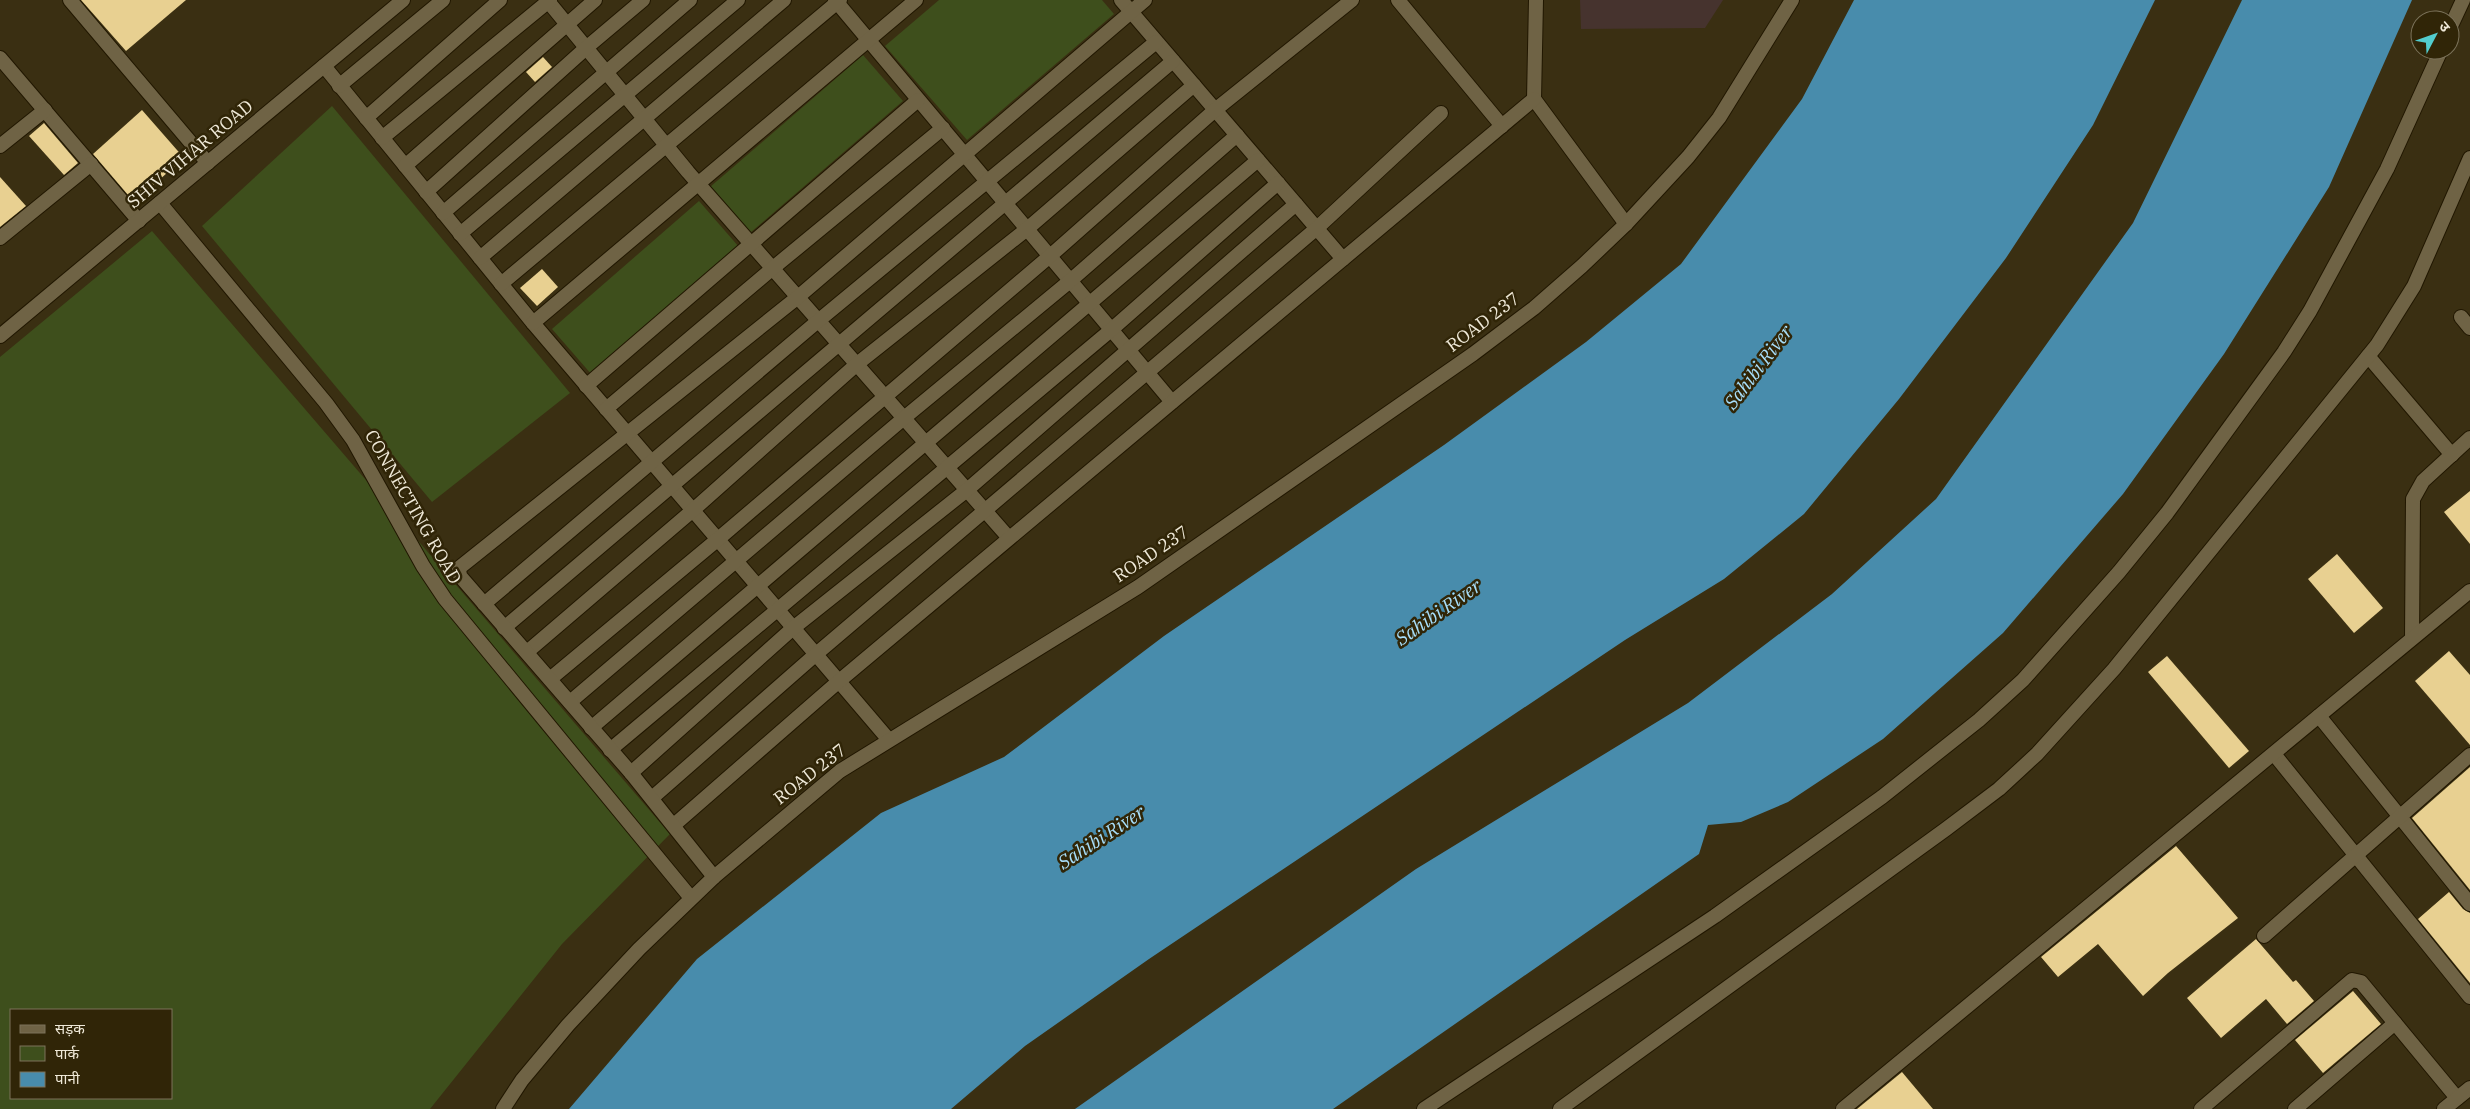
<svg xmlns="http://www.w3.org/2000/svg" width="2470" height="1109" font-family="'IBM Plex Serif','Noto Sans Devanagari',serif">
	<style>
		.education { fill: #46332e }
		.green { fill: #3e4f1c; fill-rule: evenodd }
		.water { fill: #488cac }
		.building { fill: #e8d091 }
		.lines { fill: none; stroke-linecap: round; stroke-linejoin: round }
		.minor-casing { stroke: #211700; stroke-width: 16 }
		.tertiary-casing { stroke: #211700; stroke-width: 16 }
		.minor { stroke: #6f6345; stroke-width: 14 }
		.tertiary { stroke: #6f6345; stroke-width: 14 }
		.labels { text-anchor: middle; stroke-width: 5; stroke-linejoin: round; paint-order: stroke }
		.street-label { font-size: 18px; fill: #efe9d8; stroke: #302507 }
		.water-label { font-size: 19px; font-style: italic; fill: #a7defa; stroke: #302507 }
	</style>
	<rect width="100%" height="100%" fill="#3a2f12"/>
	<path class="education" d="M1580 0H1723L1705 28 1581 29Z"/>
	<g class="green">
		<path d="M939 0H1102L1114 14 967 140 885 46Z"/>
		<path d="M863 55 903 101 750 233 710 187Z"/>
		<path d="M332 106 570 393 432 502 202 226Z"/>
		<path d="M699 201 739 247 592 375 552 329Z"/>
		<path d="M152 231 670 834 562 944 430 1109H0V357ZM11 1010H171V1098H11Z"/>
	</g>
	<g class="water">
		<path d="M1854 0H2155L2093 125 2006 258 1899 399 1804 514 1724 579 1625 640 1149 959 1025 1046 951 1109H569L697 959 881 813 1004 757 1164 636 1444 445 1586 342 1681 264 1802 99Z"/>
		<path d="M2242 0H2412L2329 187 2224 354 2123 494 2003 633 1883 739 1788 802 1741 822 1708 825 1699 854 1333 1109H1075L1416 869 1688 703 1832 594 1936 499 2133 223Z"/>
	</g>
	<g class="building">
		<path d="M81 0H186L126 51Z"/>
		<path d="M543 57 552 67 535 82 526 72Z"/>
		<path d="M142 110 184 158 134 202 93 154Z"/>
		<path d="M44 123 78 163 64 175 29 136Z"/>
		<path d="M0 177 26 206 0 227Z"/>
		<path d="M542 269 558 287 537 306 520 288Z"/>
		<path d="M2470 491V544L2444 512Z"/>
		<path d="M2337 554 2383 608 2354 633 2308 579Z"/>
		<path d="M2449 651 2470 675V745L2415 681Z"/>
		<path d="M2167 656 2249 751 2229 768 2148 672Z"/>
		<path d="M2470 767V890L2412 818Z"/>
		<path d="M2176 846 2238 918 2168 973 2143 996 2098 944 2058 977 2041 957Z"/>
		<path d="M2449 892 2463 909 2470 913V983L2418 919Z"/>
		<path d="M2256 939 2293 982 2296 980 2314 1001 2287 1024 2266 999 2221 1038 2187 998Z"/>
		<path d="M2353 991 2381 1024 2323 1073 2295 1040Z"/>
		<path d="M1902 1072 1933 1109H1857Z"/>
	</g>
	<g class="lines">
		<g class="minor-casing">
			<g id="minor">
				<path d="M70 0 208 163"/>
				<path d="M547 0 688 172 1009 538"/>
				<path d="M835 0 1172 402"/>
				<path d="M1121 0 1343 259"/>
				<path d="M1398 0 1502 126"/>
				<path d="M1536 0 1534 99 1626 224"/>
				<path d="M0 58 139 221"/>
				<path d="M324 66 533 323 889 740"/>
				<path d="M339 86 443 0"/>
				<path d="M366 118 500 0"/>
				<path d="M382 138 550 0"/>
				<path d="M0 146 45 110"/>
				<path d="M405 166 595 0"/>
				<path d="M426 192 586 48 643 0"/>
				<path d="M160 203 326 403 353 440 423 566 445 599 691 898"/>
				<path d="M443 213 690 0"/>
				<path d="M460 234 738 0"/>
				<path d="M0 238 91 164"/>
				<path d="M480 258 784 0"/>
				<path d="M501 284 840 0"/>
				<path d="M2461 317 2470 328"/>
				<path d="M533 323 916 0"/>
				<path d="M0 336 403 0"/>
				<path d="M2368 356 2452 455"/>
				<path d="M586 386 918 100"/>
				<path d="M606 409 773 268 943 128"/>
				<path d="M484 604 818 321 1156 42"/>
				<path d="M504 628 1173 61"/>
				<path d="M2412 638 2413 499 2423 481 2470 438"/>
				<path d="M527 652 692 511 857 364 1027 229 1194 85"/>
				<path d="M550 679 717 540 1050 256 1215 110 1352 0"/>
				<path d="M570 702 904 418 1070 281 1237 135"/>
				<path d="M2319 716 2470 904"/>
				<path d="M591 728 1258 160"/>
				<path d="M610 750 1111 330 1278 183"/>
				<path d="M2274 754 2470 997"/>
				<path d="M631 773 792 629 967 490 1296 204"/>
				<path d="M652 798 815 655 1317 228 1441 113"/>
				<path d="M674 825 838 682 1534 99"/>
				<path d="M714 877 631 773 460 576 459 568 798 297 1145 0"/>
				<path d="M2264 936 2470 755"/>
				<path d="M1843 1109 2470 591"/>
				<path d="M2201 1109 2352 980 2361 982 2457 1098"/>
				<path d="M2295 1109 2395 1023"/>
				<path d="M2444 1109 2470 1088"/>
			</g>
		</g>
		<g class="tertiary-casing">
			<g id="tertiary">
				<path d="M2450 28 2463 0"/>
				<path d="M503 1109 522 1080 568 1025 639 949 714 877 840 771 1138 587 1473 354 1534 308 1582 266 1626 224 1688 157 1719 118 1792 0"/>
				<path d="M1424 1109 1715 916 1882 797 1979 720 2023 680 2119 572 2167 513 2284 352 2310 311 2387 169 2441 50"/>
				<path d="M1560 1109 1946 829 1999 789 2037 754 2114 669 2377 345 2414 286 2470 158"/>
			</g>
		</g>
		<use href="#minor" class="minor"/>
		<use href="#tertiary" class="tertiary"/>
	</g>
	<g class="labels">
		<g class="street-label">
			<text transform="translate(190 154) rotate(-40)" y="6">SHIV VIHAR ROAD</text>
			<text transform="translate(1483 322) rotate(-37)" y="6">ROAD 237</text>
			<text transform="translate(413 507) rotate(60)" y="6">CONNECTING ROAD</text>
			<text transform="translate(1151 554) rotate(-34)" y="6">ROAD 237</text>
			<text transform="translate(810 774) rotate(-38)" y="6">ROAD 237</text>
		</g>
		<g class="water-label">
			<text transform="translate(1758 367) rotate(-53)" y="7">Sahibi River</text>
			<text transform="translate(1438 612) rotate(-35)" y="7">Sahibi River</text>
			<text transform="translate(1101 837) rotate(-33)" y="7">Sahibi River</text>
		</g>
	</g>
	<rect x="10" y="1009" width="162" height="90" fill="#302507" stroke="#7c735b"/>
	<rect x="20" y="1025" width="25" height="8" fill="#6f6345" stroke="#7c735b"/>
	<text x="55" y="1034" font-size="15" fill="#efe9d8">सड़क</text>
	<rect x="20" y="1046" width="25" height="15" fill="#3e4f1c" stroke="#7c735b"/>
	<text x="55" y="1059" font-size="15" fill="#efe9d8">पार्क</text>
	<rect x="20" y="1072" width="25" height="15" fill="#488cac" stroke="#7c735b"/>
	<text x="55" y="1084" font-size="15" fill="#efe9d8">पानी</text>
	<g transform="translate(2435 35) rotate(49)"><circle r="24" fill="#302507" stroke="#7c735b"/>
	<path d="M0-4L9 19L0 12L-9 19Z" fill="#52cdcf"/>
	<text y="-8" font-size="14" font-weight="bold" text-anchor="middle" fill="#efe9d8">उ</text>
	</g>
</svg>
